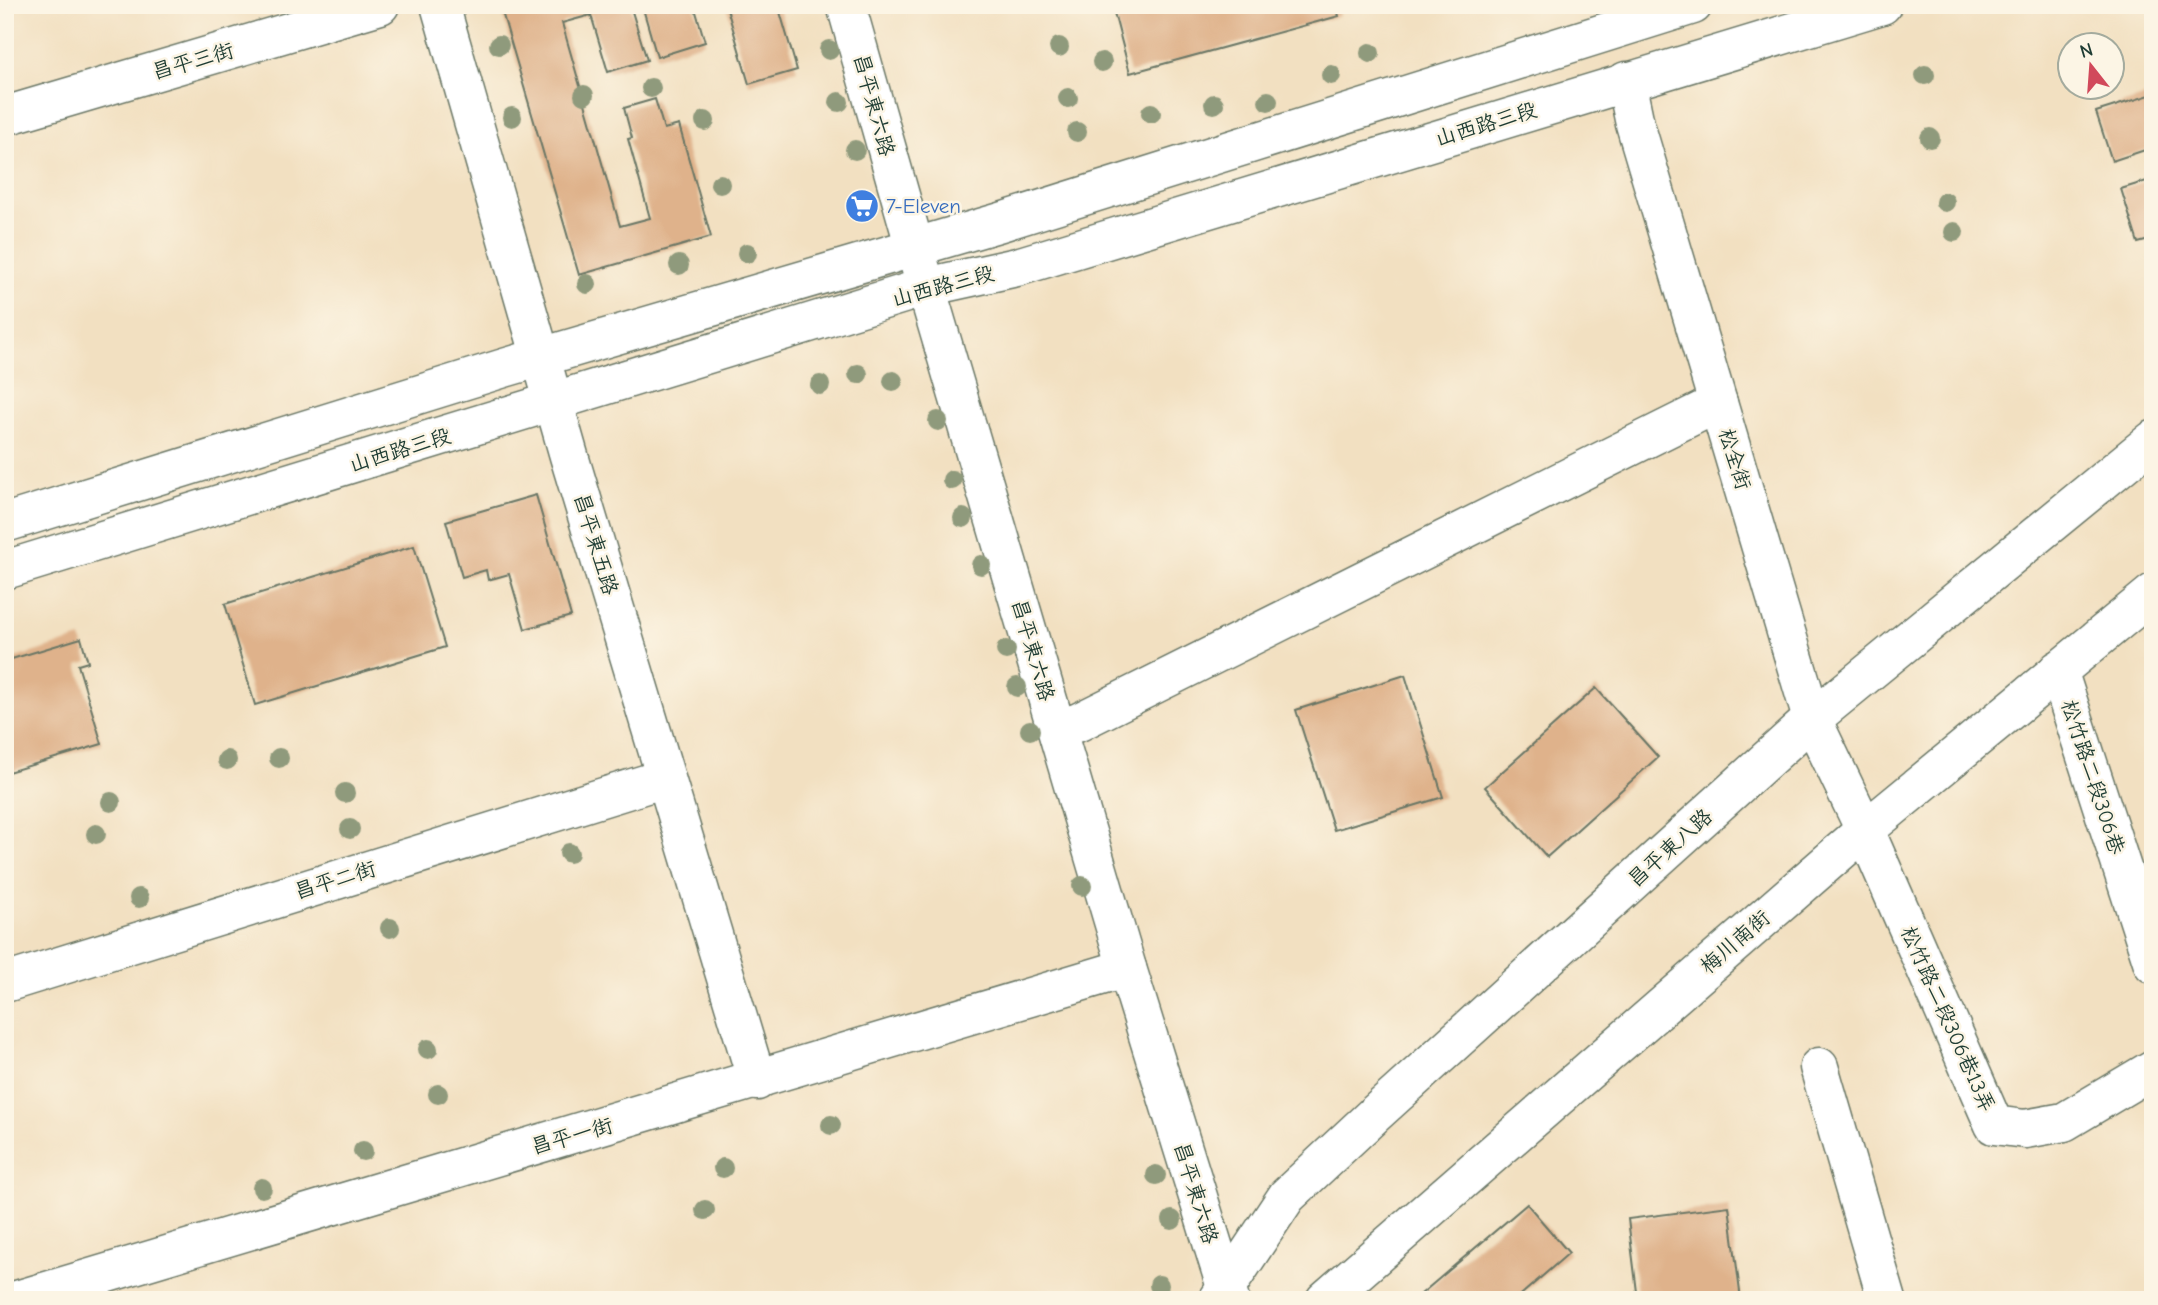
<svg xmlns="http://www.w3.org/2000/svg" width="2158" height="1305" font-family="'Comic Neue','LXGW WenKai TC',sans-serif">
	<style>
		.building { fill: #dfb28b }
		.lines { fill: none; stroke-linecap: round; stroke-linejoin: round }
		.minor-casing { stroke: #697665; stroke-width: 41 }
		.minor { stroke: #fff; stroke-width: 38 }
		.tree { fill: #8f9a7c }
		.labels { text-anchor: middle; stroke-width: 5; stroke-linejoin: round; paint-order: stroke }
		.street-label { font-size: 21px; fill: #1f3d34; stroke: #fcf5e5 }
		.shop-label { font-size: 21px; fill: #366cbe; stroke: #fcf5e5; text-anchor: start }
	</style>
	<rect width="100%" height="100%" fill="#fcf5e5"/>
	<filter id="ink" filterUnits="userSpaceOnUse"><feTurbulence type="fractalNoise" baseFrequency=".0143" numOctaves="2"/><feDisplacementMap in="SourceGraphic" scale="14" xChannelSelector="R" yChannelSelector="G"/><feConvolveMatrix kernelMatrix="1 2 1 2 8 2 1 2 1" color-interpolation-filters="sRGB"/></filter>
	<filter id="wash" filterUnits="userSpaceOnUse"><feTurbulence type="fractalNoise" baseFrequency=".00686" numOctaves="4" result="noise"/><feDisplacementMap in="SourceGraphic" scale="28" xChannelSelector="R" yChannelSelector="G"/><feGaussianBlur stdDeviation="1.57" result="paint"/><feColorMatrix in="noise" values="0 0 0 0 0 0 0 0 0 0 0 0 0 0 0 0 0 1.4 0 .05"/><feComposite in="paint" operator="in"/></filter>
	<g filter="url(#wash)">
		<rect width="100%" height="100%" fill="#f2e0c1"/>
		<g id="blocks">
			<g class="building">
				<path d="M500 5H630L647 60 608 72 591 15 562 23 620 226 650 218 628 139 632 138 624 108 655 99 664 129 679 125 711 237 579 275Z"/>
				<path d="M642 5H694L705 42 657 57Z"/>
				<path d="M726 5H778L797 70 749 84Z"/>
				<path d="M1112 5H1336L1339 16 1130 73Z"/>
				<path d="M2153 94V161L2148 149 2112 161 2096 112Z"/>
				<path d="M2153 179V239L2138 243 2121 189Z"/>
				<path d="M536 495 571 616 525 629 509 574 488 580 486 570 462 577 446 521Z"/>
				<path d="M414 546 445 647 255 705 225 604Z"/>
				<path d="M81 638 88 662 78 665 102 744 5 773V661Z"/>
				<path d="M1405 675 1443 797 1334 830 1296 710Z"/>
				<path d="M1596 688 1658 757 1547 857 1485 787Z"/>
				<path d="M1527 1204 1569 1253 1515 1300H1414Z"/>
				<path d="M1729 1206 1741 1300H1638L1628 1219Z"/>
			</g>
		</g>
	</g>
	<g filter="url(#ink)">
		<use href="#blocks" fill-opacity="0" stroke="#697665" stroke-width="2"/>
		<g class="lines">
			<g class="minor-casing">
				<g id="minor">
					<path d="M440 5 569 456 757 1081"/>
					<path d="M846 5 926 287 1127 968 1230 1300"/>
					<path d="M1626 81 1635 124 1812 719 1865 830 1994 1125 2025 1129 2064 1122 2153 1069"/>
					<path d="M5 116 380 5"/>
					<path d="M5 523 504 368 1001 222 1693 5"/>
					<path d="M5 570 926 287 1017 267 1882 5"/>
					<path d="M2058 670 2153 964"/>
					<path d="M1057 729 1079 722 1718 403"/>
					<path d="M5 983 665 778"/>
					<path d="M1819 1067 1887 1300"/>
					<path d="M17 1300 1127 968"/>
					<path d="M1218 1300 1287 1196 1376 1113 1812 719 2153 440"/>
					<path d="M1325 1300 1865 830 2153 593"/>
				</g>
			</g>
			<use href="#minor" class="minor"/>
		</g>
		<g class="tree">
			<circle cx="499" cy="45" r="10"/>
			<circle cx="1059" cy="47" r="10"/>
			<circle cx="829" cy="50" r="10"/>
			<circle cx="1370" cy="53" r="10"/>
			<circle cx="1102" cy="62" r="10"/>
			<circle cx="1331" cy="75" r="10"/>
			<circle cx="1925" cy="75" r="10"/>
			<circle cx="651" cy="88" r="10"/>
			<circle cx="584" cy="95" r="10"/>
			<circle cx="1068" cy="98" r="10"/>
			<circle cx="1268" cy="101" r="10"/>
			<circle cx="839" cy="102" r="10"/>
			<circle cx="1214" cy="104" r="10"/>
			<circle cx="1151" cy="113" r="10"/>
			<circle cx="512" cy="117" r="10"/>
			<circle cx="705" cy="121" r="10"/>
			<circle cx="1077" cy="132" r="10"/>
			<circle cx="1930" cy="138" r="10"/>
			<circle cx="855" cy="150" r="10"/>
			<circle cx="720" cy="184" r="10"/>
			<circle cx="1945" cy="202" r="10"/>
			<circle cx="1954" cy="232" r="10"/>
			<circle cx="747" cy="253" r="10"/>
			<circle cx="679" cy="265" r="10"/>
			<circle cx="587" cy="284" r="10"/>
			<circle cx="858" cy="374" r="10"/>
			<circle cx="893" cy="381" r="10"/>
			<circle cx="820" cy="385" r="10"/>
			<circle cx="938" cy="421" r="10"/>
			<circle cx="952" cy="480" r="10"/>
			<circle cx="963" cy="518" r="10"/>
			<circle cx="981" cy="565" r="10"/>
			<circle cx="1006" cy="650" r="10"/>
			<circle cx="1017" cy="687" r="10"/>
			<circle cx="1030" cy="730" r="10"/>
			<circle cx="279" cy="758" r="10"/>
			<circle cx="227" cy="760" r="10"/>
			<circle cx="345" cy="793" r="10"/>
			<circle cx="111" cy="802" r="10"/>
			<circle cx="350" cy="829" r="10"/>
			<circle cx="96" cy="834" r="10"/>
			<circle cx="569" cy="853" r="10"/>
			<circle cx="1082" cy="886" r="10"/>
			<circle cx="139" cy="898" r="10"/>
			<circle cx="390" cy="928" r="10"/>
			<circle cx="428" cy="1049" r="10"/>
			<circle cx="438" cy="1094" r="10"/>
			<circle cx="831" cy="1125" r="10"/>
			<circle cx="363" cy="1151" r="10"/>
			<circle cx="723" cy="1168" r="10"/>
			<circle cx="1156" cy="1175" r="10"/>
			<circle cx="262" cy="1188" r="10"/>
			<circle cx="705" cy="1210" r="10"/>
			<circle cx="1172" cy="1220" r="10"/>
			<circle cx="1159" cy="1285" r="10"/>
		</g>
	</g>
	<defs>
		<g id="supermarket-disc" transform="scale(1.75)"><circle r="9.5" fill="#3f7fe0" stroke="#fcf5e5"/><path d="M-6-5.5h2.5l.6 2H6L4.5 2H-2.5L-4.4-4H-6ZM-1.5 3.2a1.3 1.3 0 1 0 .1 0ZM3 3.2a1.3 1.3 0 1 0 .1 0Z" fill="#fff"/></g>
	</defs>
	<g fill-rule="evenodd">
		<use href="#supermarket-disc" x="862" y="206"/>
	</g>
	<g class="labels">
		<g class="street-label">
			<text transform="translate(193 61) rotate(-16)" y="7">昌平三街</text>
			<text transform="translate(874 105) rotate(75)" y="7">昌平東六路</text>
			<text transform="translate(1486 124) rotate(-17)" y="7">山西路三段</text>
			<text transform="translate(943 286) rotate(-15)" y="7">山西路三段</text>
			<text transform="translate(400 450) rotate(-17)" y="7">山西路三段</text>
			<text transform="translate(1735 459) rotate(73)" y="7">松全街</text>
			<text transform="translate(596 544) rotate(73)" y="7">昌平東五路</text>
			<text transform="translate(1033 650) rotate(74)" y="7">昌平東六路</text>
			<text transform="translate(2093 777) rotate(72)" y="7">松竹路二段306巷</text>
			<text transform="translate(1670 848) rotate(-42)" y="7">昌平東八路</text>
			<text transform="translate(335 880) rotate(-17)" y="7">昌平二街</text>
			<text transform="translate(1735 942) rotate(-41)" y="7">梅川南街</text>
			<text transform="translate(1948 1019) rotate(66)" y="7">松竹路二段306巷13弄</text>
			<text transform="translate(572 1136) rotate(-16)" y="7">昌平一街</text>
			<text transform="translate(1196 1193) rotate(73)" y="7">昌平東六路</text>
		</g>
		<g class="shop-label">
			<text x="886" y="213">7-Eleven</text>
		</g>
	</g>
	<rect width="2158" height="1305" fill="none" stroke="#fcf5e5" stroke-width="28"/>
	<g transform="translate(2091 66) rotate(343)"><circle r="33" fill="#fcf5e5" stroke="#a4ab9e" stroke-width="2"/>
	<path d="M0-5L12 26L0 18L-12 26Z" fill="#d1495b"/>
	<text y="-10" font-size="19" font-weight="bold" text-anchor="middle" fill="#1f3d34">N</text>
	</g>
</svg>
